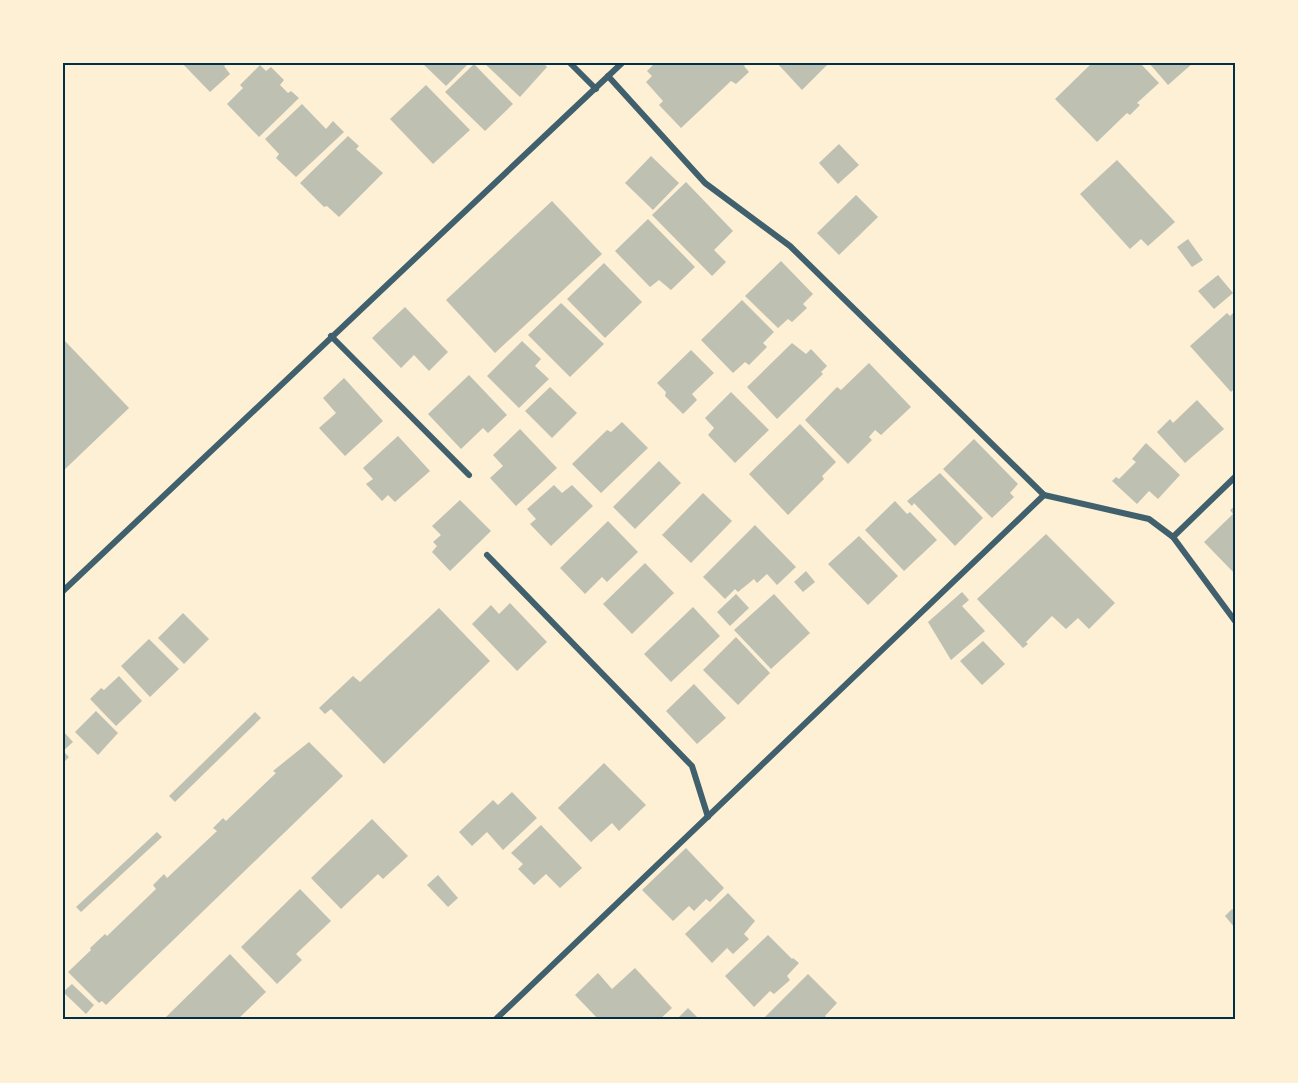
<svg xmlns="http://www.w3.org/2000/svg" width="1298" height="1083" font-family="Signika,sans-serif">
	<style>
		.building { fill: #bec0b2 }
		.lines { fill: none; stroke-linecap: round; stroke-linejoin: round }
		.minor { stroke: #3f606c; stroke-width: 6 }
		.neatline { fill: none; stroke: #003049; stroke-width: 2 }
	</style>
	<rect width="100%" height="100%" fill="#fdf0d5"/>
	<g class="building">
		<path d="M182 63H228L224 66 230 74 210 92Z"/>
		<path d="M422 63H469L446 86Z"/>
		<path d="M484 63H543L547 67 520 97Z"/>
		<path d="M655 63H747L744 66 749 72 736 84 731 81 681 128 659 105 663 101 646 82 652 76 647 71Z"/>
		<path d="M777 63H829L802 90Z"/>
		<path d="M1092 63H1140L1159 83 1137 103 1140 105 1130 115 1127 113 1097 142 1055 99Z"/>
		<path d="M1149 63H1193L1168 85Z"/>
		<path d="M474 64 513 104 485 131 445 92Z"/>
		<path d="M260 65 266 71 271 67 284 80 280 85 288 93 291 91 299 98 259 137 227 104 243 88 240 85Z"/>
		<path d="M426 85 470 130 433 164 390 119Z"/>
		<path d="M302 104 326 129 333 121 344 132 296 177 276 158 279 154 265 139Z"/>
		<path d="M348 136 359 146 356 149 383 173 339 217 327 206 324 207 300 183Z"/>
		<path d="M839 144 859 165 838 184 819 163Z"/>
		<path d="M651 156 679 183 653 210 625 183Z"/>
		<path d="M1117 160 1175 222 1148 246 1141 239 1130 249 1080 194Z"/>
		<path d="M686 182 733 231 714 250 726 262 712 276 652 215Z"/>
		<path d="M856 195 878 217 839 255 817 233Z"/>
		<path d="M552 201 602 254 495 353 446 300Z"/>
		<path d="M648 219 695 267 671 290 659 280 650 287 615 251Z"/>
		<path d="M1188 239 1203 260 1192 267 1177 247Z"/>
		<path d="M781 261 813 294 803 304 807 308 792 322 788 319 778 328 745 296Z"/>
		<path d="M604 263 642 302 605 338 567 299Z"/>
		<path d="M1218 275 1233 293 1214 309 1198 291Z"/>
		<path d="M742 300 774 332 763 343 767 347 749 365 745 362 733 373 701 340Z"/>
		<path d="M561 303 604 344 570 377 528 335Z"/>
		<path d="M405 307 448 352 429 371 414 355 401 368 372 338Z"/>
		<path d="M1235 311V388L1231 392 1190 346 1227 313 1230 316Z"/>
		<path d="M63 339 129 408 63 471Z"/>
		<path d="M522 341 541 359 535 366 549 379 519 408 487 376Z"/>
		<path d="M792 343 806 354 811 349 827 366 821 372 823 374 777 419 747 387Z"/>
		<path d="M691 350 714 373 692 394 697 400 683 414 665 396 666 392 657 383Z"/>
		<path d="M869 363 911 407 881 435 875 430 869 437 872 440 848 464 805 420 837 387 841 390Z"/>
		<path d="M469 375 507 415 488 433 483 428 461 449 428 414Z"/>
		<path d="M344 378 383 421 345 456 319 428 336 413 323 398Z"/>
		<path d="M550 387 577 413 552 438 525 411Z"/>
		<path d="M731 392 769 430 735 463 708 435 714 428 705 418Z"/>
		<path d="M1197 400 1224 429 1185 463 1157 432 1170 419 1173 423Z"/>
		<path d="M622 422 648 448 601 493 572 464 607 430 611 432Z"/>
		<path d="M800 424 836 462 822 476 824 479 788 515 749 474Z"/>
		<path d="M520 429 557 468 516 506 490 478 503 466 493 455Z"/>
		<path d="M398 436 430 471 395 502 388 495 382 501 366 484 373 479 363 468Z"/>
		<path d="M974 439 1018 484 1010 493 1014 497 992 518 943 469Z"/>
		<path d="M1146 443 1180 475 1158 499 1149 491 1137 504 1112 481 1116 477 1119 479 1136 462 1132 459Z"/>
		<path d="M659 461 681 483 635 529 613 507Z"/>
		<path d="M940 473 983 518 955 546 914 503 912 506 907 501Z"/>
		<path d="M554 485 562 493 572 485 593 506 551 546 530 524 536 519 527 509Z"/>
		<path d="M703 493 732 521 691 563 662 535Z"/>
		<path d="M460 500 491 531 450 571 432 552 437 546 433 542 441 535 432 526Z"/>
		<path d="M895 501 907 514 910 512 937 540 904 571 865 530Z"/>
		<path d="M1235 506V574L1204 542 1233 514 1230 510Z"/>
		<path d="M608 521 638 552 607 582 602 577 585 594 560 568Z"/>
		<path d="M755 525 796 567 777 585 767 574 757 583 754 579 738 592 735 589 725 599 703 577Z"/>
		<path d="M1046 534 1115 603 1089 629 1078 618 1066 629 1052 616 1026 642 1028 644 1023 648 977 599Z"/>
		<path d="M859 536 898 576 868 605 828 564Z"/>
		<path d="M645 563 674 593 632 634 603 604Z"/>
		<path d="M806 571 815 582 803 592 794 582Z"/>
		<path d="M962 592 969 600 962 606 985 631 951 660 928 622Z"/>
		<path d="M736 594 749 608 730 626 717 612Z"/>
		<path d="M774 594 810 633 771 669 734 630Z"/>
		<path d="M510 603 547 642 517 671 472 624 491 605 499 614Z"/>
		<path d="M693 607 720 636 671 682 644 654Z"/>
		<path d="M439 608 490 661 384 764 331 709 325 714 319 708 353 676 360 682Z"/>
		<path d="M183 613 209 639 184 664 158 638Z"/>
		<path d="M736 637 770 673 738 705 703 670Z"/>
		<path d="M149 639 179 669 150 697 121 666Z"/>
		<path d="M983 641 1005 664 982 685 960 661Z"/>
		<path d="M119 676 142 701 116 726 90 699 101 688 104 690Z"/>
		<path d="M694 684 726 718 697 744 666 711Z"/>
		<path d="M96 711 118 733 98 755 75 732Z"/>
		<path d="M255 712 261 718 175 802 169 796Z"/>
		<path d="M63 731 73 742 63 751 69 757 63 763Z"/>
		<path d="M309 742 343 776 106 1005 102 1001 99 1003 68 972 91 950 90 948 105 934 107 936 156 889 153 885 164 874 167 878 217 831 213 828 223 818 226 821 276 773 273 771Z"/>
		<path d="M604 763 646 805 619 831 612 823 591 842 558 808Z"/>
		<path d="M512 792 537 818 503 850 487 832 472 846 459 832 493 800 498 805Z"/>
		<path d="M372 819 408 856 383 879 378 874 341 909 311 878Z"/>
		<path d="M541 825 582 868 560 888 546 874 534 885 518 869 523 864 511 853Z"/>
		<path d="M157 832 162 837 81 912 76 907Z"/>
		<path d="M686 848 724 888 710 902 706 899 694 911 689 906 673 921 642 890Z"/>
		<path d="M438 875 458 898 448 907 427 885Z"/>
		<path d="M300 889 331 921 296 954 302 960 277 984 241 947Z"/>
		<path d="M728 893 755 921 744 934 749 939 733 954 727 948 712 963 685 934Z"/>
		<path d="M1232 909 1235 912V928L1225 916Z"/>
		<path d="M768 935 792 959 793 958 799 963 787 976 790 980 774 994 770 991 754 1007 725 976Z"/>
		<path d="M230 954 266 992 237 1020H163Z"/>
		<path d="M635 968 672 1008 659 1020H599L575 995 598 973 612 989Z"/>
		<path d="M808 974 837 1003 825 1016 828 1020H764L763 1019Z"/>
		<path d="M72 984 94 1005 86 1014 63 992Z"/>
		<path d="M688 1008 700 1020H676Z"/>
	</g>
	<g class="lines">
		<g class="minor">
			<path d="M570 63 596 89"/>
			<path d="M608 76 705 183 790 246 1044 495 1149 519 1173 537 1235 621"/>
			<path d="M331 336 469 475"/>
			<path d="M1173 537 1235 477"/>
			<path d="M487 555 692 766 708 817"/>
			<path d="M63 591 622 63"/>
			<path d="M495 1020 1044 495"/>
		</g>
	</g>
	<rect width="1298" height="1083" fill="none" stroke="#fdf0d5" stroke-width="129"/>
	<rect x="64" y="64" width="1170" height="954" class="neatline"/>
</svg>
